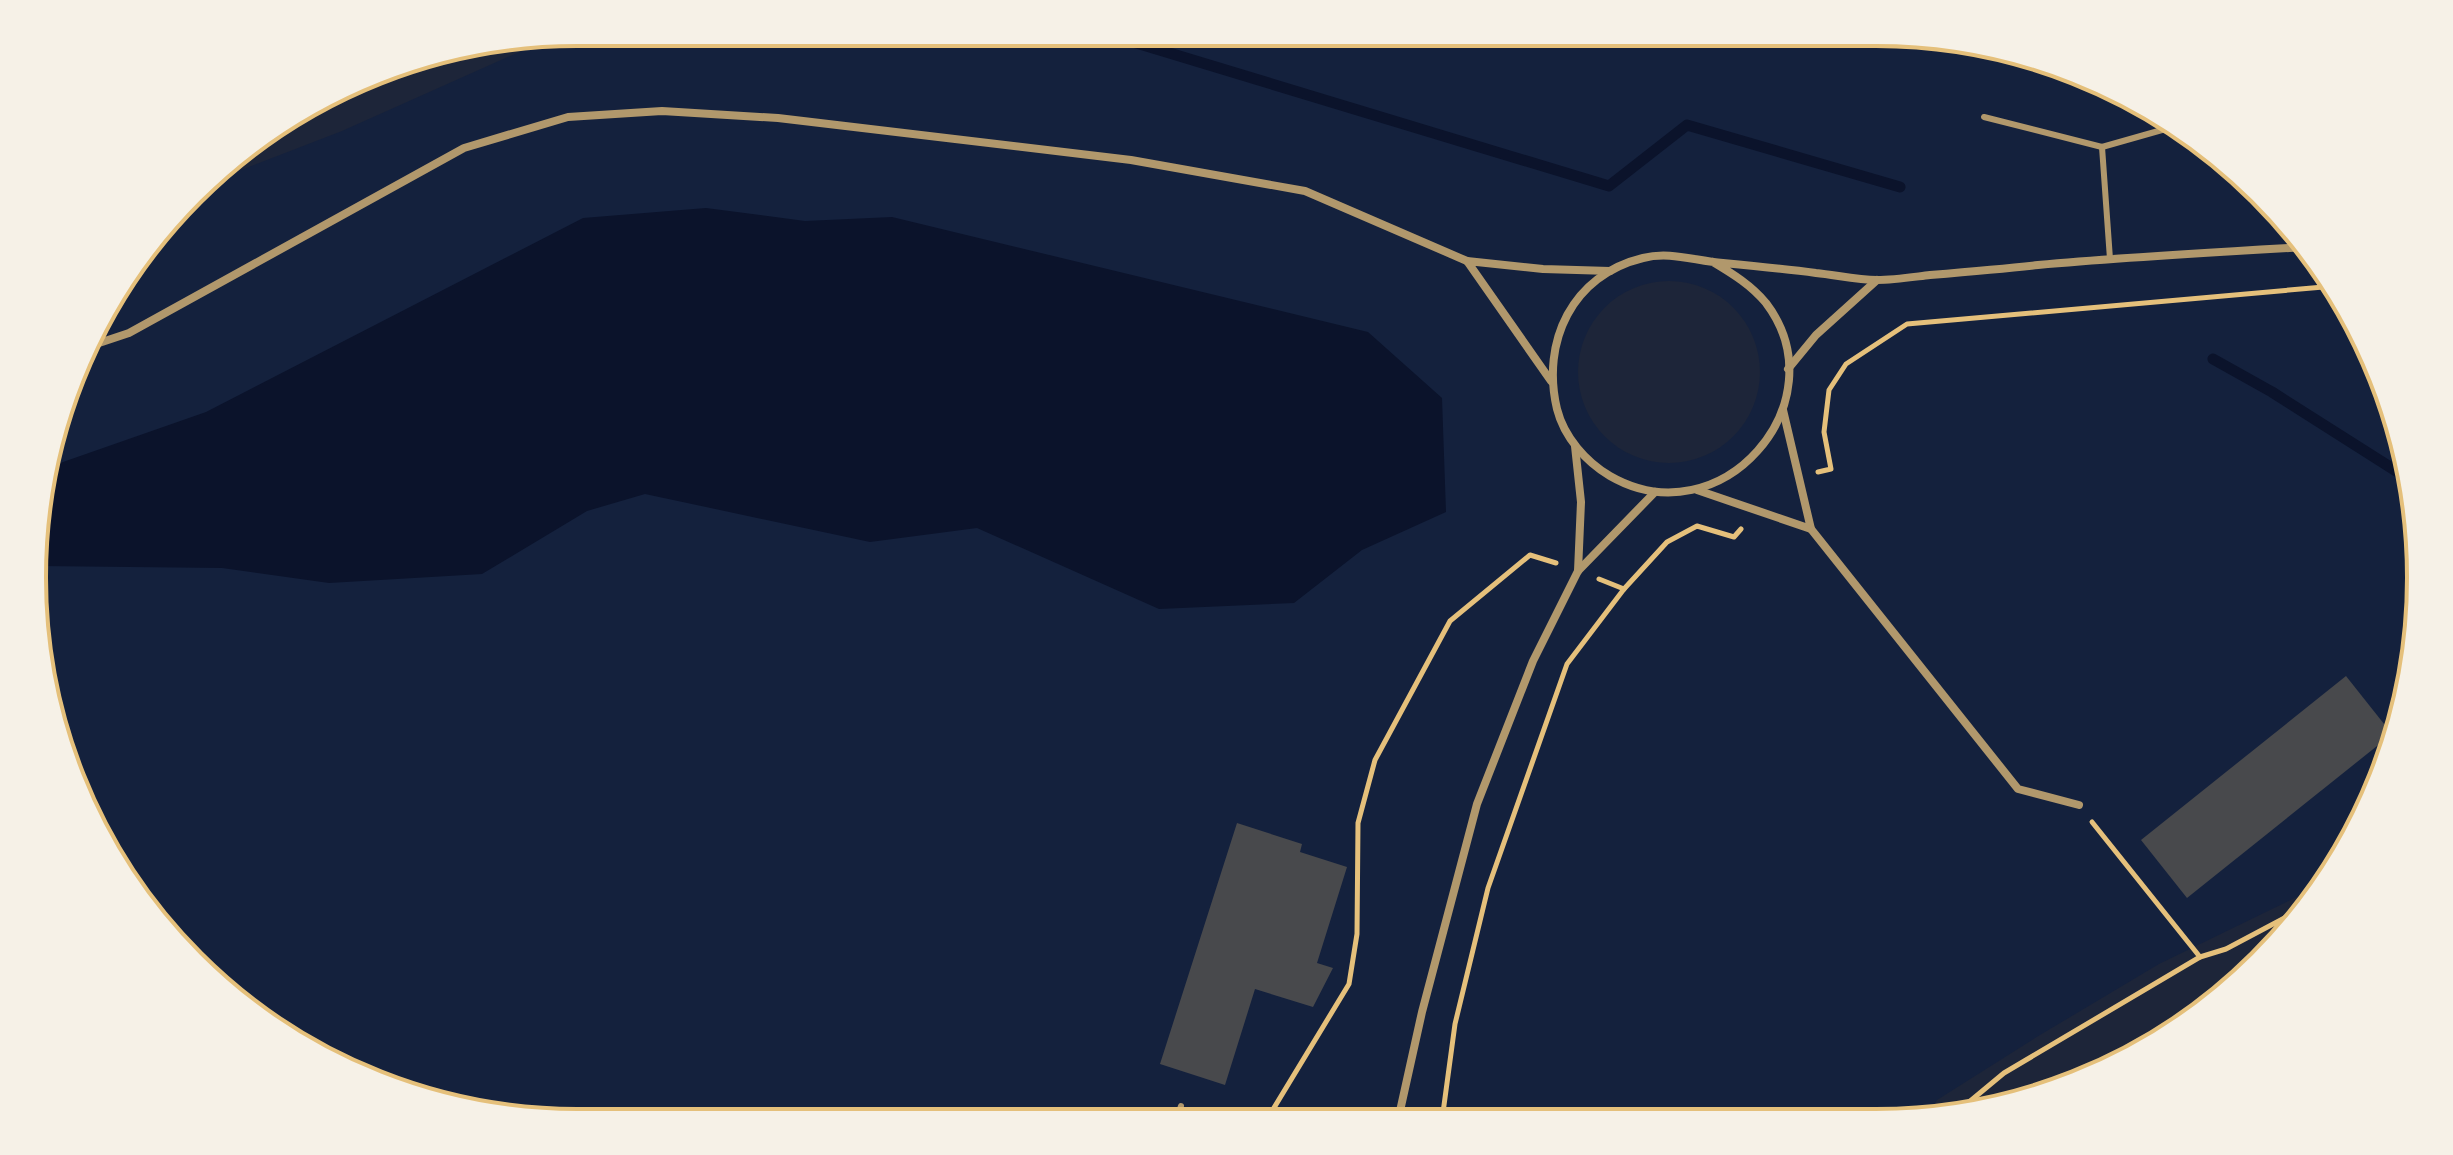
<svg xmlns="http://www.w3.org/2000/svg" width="2453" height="1155" font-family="Overpass,sans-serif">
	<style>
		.green { fill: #1d2539 }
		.water { fill: #0b132b }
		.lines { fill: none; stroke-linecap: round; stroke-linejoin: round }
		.stream { stroke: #0b132b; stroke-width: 11 }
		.building { fill: #48494c }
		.path { stroke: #e5c07b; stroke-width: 5 }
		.service { stroke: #b1986c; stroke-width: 6 }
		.minor { stroke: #b1986c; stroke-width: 8 }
		.rim { fill: none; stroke: #e5c07b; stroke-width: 4 }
	</style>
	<rect width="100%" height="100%" fill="#14213d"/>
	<g class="green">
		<path d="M555 36 342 131 210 182 245 145 402 61Z"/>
		<circle cx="1669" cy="372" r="91"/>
		<path d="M2325 881 2308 910 2208 1010 2085 1081 1947 1118H1927L1937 1100 2035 1038 2159 964 2315 888Z"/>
	</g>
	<path class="water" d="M706 208 805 221 892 217 1368 332 1442 398 1446 512 1362 550 1294 603 1159 609 977 528 870 542 645 494 587 511 482 574 329 583 222 568 39 566 43 469 206 412 583 218Z"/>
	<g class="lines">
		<g class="stream">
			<path d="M1100 32 1609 186 1687 125 1900 187"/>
			<path d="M2213 359 2272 392 2412 481"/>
		</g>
	</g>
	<g class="building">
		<path d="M2346 676 2392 734 2187 898 2141 840Z"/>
		<path d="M1237 823 1302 844 1300 852 1347 867 1317 963 1333 968 1313 1007 1255 989 1225 1085 1160 1064Z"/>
	</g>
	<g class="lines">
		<g class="path">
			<path d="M1818 472 1831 469 1824 432 1829 390 1846 364 1907 324 2335 286"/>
			<path d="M1599 579 1624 589"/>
			<path d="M2092 822 2200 957"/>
			<path d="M1201 1110 1246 1121"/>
			<path d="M1951 1117 2004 1073 2200 957 2226 949 2311 904"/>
			<path d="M1442 1120 1455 1024 1488 888 1567 664 1624 589 1667 542 1697 526 1734 537 1741 529"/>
			<path d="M1266 1121 1349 984 1357 934 1358 823 1375 760 1450 621 1530 555 1556 563"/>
		</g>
		<g class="service">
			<path d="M1984 117 2102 147 2176 126"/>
			<path d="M2102 147 2110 259"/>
			<path d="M1176 1121 1181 1106"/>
		</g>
		<g class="minor">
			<path d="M1713 262C1733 274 1751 285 1766 303 1841 402 1721 540 1610 476 1586 462 1564 437 1557 409 1541 342 1572 275 1643 258 1670 251 1695 261 1723 263 1754 266 1785 269 1816 273 1836 275 1857 280 1877 280 1894 280 1913 277 1930 275 1966 272 2002 269 2038 265 2127 257 2217 252 2306 247"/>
			<path d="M84 348 129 333 464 148 568 117 662 111 778 118 1131 160 1305 191 1467 261"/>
			<path d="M1788 369 1816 335 1877 280"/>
			<path d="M1551 381 1467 261 1543 269 1610 271"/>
			<path d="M1575 446 1581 502 1578 571"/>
			<path d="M1697 490 1811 529 1783 410"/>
			<path d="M1811 529 2018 789 2079 805"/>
			<path d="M1398 1120 1422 1012 1477 804 1533 661 1578 571 1655 492"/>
		</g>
	</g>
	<path d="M0 0H2453V1155H0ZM577 46H1876A531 531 0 0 1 2407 577V578A531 531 0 0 1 1876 1109H577A531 531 0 0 1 46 578V577A531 531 0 0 1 577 46Z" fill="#f6f1e7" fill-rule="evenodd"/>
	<path class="rim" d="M577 46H1876A531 531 0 0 1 2407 577V578A531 531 0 0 1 1876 1109H577A531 531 0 0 1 46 578V577A531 531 0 0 1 577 46Z"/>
</svg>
